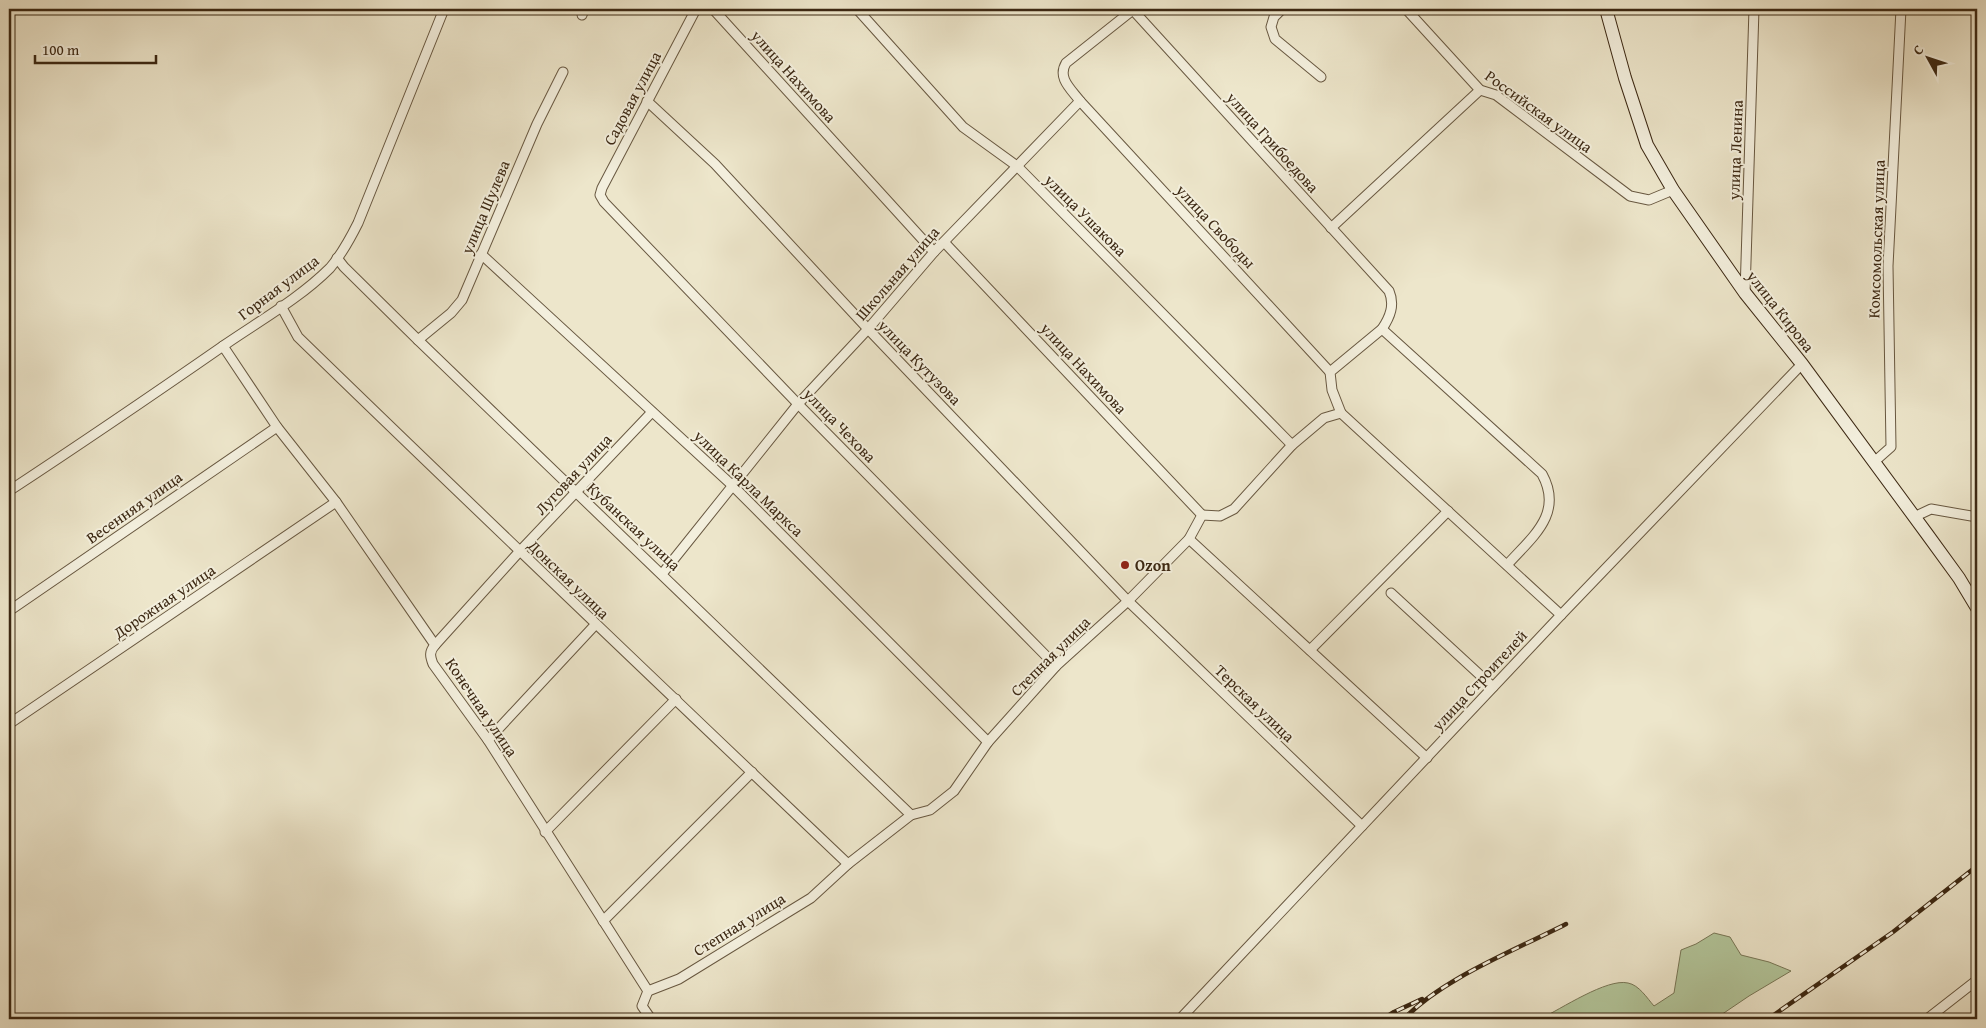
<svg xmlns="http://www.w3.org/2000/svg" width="1986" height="1028" font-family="'Gentium Book Plus',serif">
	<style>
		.green { fill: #b3c69b; stroke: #787757 }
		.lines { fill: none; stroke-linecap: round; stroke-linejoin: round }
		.minor-casing { stroke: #685841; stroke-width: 11 }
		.secondary-casing { stroke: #3c2813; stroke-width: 14 }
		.minor { stroke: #f3efdd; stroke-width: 9 }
		.secondary { stroke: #f3efdd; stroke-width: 12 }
		.rail-casing { stroke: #3c2813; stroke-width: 4.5 }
		.rail { stroke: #f3efdd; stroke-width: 2.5; stroke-dasharray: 8; stroke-linecap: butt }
		.poi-dot { fill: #8f2418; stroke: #f3efdd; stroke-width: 2 }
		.labels { text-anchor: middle; stroke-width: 4; stroke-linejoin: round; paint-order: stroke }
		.street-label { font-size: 16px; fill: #3c2813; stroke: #f3efdd }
		.poi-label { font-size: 16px; font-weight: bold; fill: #3c2813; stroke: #f3efdd; text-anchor: start }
	</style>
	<rect width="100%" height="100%" fill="#ede6cb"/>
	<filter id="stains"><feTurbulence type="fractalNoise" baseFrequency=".004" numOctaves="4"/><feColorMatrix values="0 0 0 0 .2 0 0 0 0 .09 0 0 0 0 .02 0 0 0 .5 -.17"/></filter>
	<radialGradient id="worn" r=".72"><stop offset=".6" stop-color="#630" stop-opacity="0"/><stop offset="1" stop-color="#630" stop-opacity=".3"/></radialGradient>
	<path class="green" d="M1714 933 1730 937 1741 955 1769 962 1791 971 1749 996 1715 1019H1540C1561 1009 1607 978 1628 983 1639 985 1647 998 1654 1006L1674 993 1681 950 1696 944Z"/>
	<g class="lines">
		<g class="minor-casing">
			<g id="minor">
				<path d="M696 9 602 188 600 195 604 202 798 404 1056 666"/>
				<path d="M713 9 934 252"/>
				<path d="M857 9 963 127 1017 166 1292 445"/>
				<path d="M1282 9 1274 17 1271 27 1275 39 1321 77"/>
				<path d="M1406 9 1480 90 1496 95 1630 196 1649 200 1673 190"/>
				<path d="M582 15 584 9"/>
				<path d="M647 101 715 164 868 329 1128 601 1362 826"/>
				<path d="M1080 101 1330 372"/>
				<path d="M1331 228 1480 90"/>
				<path d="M944 242 1202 515"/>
				<path d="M481 254 733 486 988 742"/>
				<path d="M337 258 344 267 418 340 911 815"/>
				<path d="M1745 293 1754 9"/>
				<path d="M281 306 298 337C480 514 664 689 848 864"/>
				<path d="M1382 329 1542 474C1564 514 1532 537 1507 565"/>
				<path d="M418 340 451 313 462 300 537 124 563 72"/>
				<path d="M223 346 277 427 336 502 435 645C429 652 430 656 433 664L488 740 648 991 642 1006 651 1019"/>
				<path d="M1341 413 1561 615"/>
				<path d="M1874 462 1891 447 1888 266 1901 9"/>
				<path d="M9 491C82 443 154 394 226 344 261 320 300 298 330 268 342 254 350 239 358 223L444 9"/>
				<path d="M1914 517 1931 509 1977 517"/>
				<path d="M1189 539 1427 758"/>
				<path d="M662 574 798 404 868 329 934 252 1080 101C1071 89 1057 78 1066 63L1134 9"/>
				<path d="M1391 593 1493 687"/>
				<path d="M9 611 277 427"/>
				<path d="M435 645 519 552 652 412"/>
				<path d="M1310 650 1448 511"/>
				<path d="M9 724 336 502"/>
				<path d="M488 740 595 625"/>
				<path d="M545 832 676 699"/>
				<path d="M603 921 752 772"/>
				<path d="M648 991 679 979 811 898 848 864 911 815 930 810 954 791 988 742 1056 666 1128 601 1189 539 1202 515 1220 516 1234 509 1292 445 1324 418 1341 413 1332 390 1330 372 1382 329C1390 317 1395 305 1389 291L1132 9"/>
				<path d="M1180 1019 1561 615 1802 364"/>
				<path d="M1927 1019 1977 980"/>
			</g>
		</g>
		<g class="secondary-casing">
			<path id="secondary" d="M1606 9 1625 78 1647 145 1673 190 1745 293 1802 364 1927 534 1959 578 1977 608"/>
		</g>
		<use href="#minor" class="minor"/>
		<use href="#secondary" class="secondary"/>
		<g class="rail-casing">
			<g id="rail">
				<path d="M1383 1019 1394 1012 1422 999"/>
				<path d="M1404 1019C1443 978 1516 950 1566 924"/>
				<path d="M1768 1019 1893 932 1977 866"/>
			</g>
		</g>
		<use href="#rail" class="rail"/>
	</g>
	<circle class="poi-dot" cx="1125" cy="565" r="5"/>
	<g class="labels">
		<g class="street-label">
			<text transform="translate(794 76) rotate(48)" y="6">улица Нахимова</text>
			<text transform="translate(632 98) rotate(-62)" y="6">Садовая улица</text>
			<text transform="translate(1539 111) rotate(36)" y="6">Российская улица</text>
			<text transform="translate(1273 142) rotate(48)" y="6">улица Грибоедова</text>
			<text transform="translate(1735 150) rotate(-88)" y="6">улица Ленина</text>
			<text transform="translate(485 207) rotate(-67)" y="6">улица Шулева</text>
			<text transform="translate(1086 215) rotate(45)" y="6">улица Ушакова</text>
			<text transform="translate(1216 226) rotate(47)" y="6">улица Свободы</text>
			<text transform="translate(1876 239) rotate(-88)" y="6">Комсомольская улица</text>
			<text transform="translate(897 273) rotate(-49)" y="6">Школьная улица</text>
			<text transform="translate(278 287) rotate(-37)" y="6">Горная улица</text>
			<text transform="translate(1781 311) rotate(52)" y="6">улица Кирова</text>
			<text transform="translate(920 362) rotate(46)" y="6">улица Кутузова</text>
			<text transform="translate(1084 368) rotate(47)" y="6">улица Нахимова</text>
			<text transform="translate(840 425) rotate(46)" y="6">улица Чехова</text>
			<text transform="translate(573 474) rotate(-47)" y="6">Луговая улица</text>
			<text transform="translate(749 483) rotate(44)" y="6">улица Карла Маркса</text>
			<text transform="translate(134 507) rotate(-35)" y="6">Весенняя улица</text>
			<text transform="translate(634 526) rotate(43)" y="6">Кубанская улица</text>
			<text transform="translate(569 579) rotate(44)" y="6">Донская улица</text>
			<text transform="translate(164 601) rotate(-34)" y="6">Дорожная улица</text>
			<text transform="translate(1050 656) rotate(-45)" y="6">Степная улица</text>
			<text transform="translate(1479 680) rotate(-47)" y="6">улица Строителей</text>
			<text transform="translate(1255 703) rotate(44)" y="6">Терская улица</text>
			<text transform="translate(482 707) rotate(56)" y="6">Конечная улица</text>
			<text transform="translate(739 924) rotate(-32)" y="6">Степная улица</text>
		</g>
		<g class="poi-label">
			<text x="1135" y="571">Ozon</text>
		</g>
	</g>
	<rect width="1986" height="1028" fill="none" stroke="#ede6cb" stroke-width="30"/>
	<rect x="10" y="10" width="1966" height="1008" fill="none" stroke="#3c2813" stroke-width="2.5"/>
	<rect x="15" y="15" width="1956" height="998" fill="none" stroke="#3c2813"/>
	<g transform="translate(1928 58) rotate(310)" stroke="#f3efdd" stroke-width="4" paint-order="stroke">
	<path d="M0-4L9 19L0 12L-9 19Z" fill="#3c2813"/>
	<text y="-8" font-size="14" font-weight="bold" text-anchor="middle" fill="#3c2813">С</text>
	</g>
	<path d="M35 55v8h121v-8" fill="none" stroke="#3c2813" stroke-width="2.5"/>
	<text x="42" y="55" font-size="15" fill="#3c2813" stroke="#f3efdd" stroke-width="4" paint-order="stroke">100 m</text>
	<rect width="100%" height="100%" filter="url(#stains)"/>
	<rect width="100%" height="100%" fill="url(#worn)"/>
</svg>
